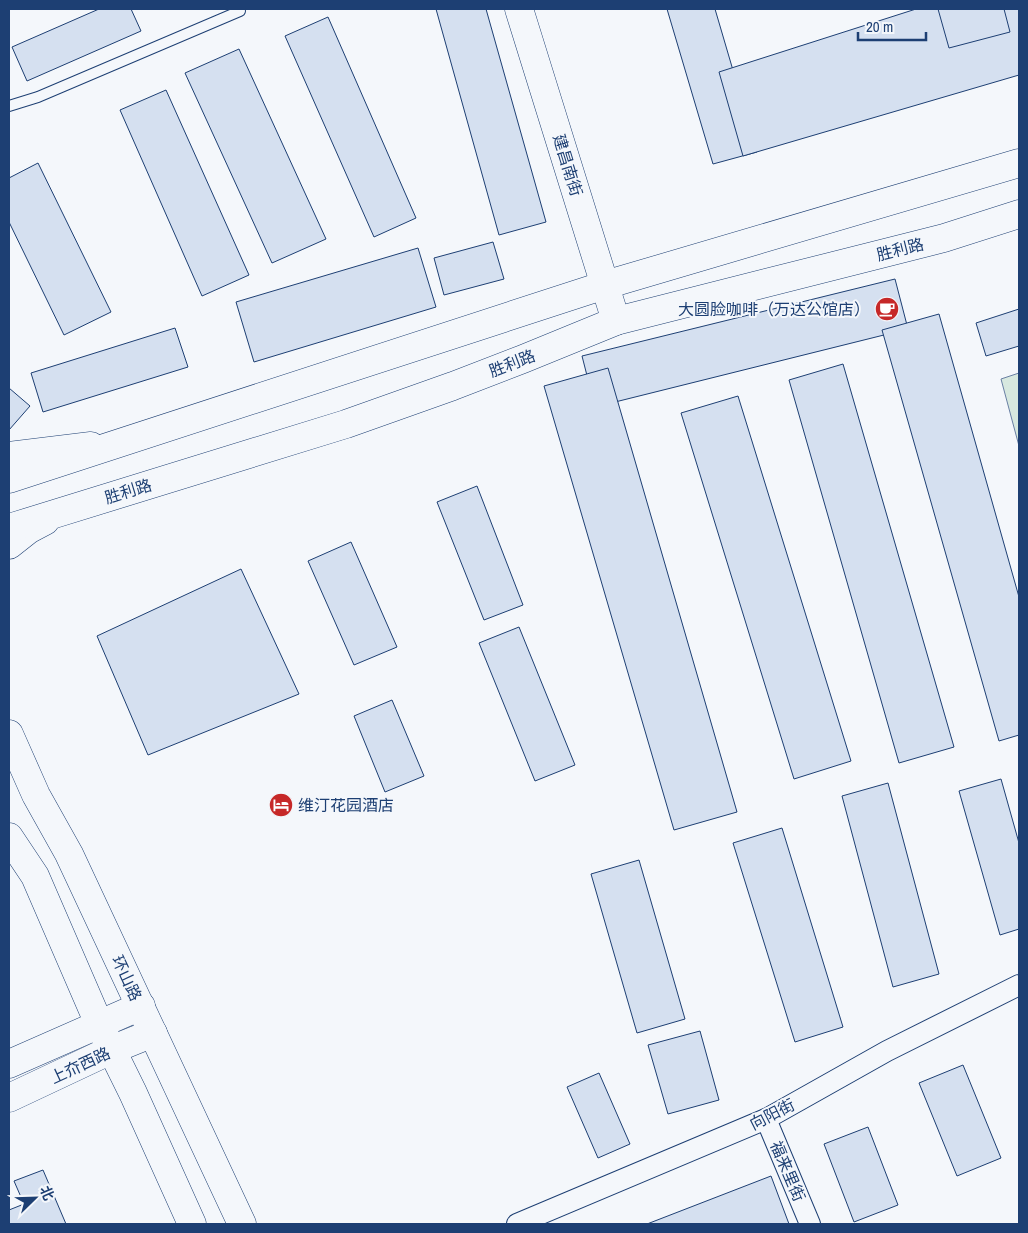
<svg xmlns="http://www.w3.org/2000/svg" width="1028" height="1233" font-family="'Archivo Narrow','Noto Sans SC',sans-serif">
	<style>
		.green { fill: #d7e8df; stroke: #687fa3 }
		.building { fill: #d5e0f0; stroke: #1d3f73 }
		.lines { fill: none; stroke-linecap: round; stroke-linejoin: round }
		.lane-casing { stroke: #1d3f73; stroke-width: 12 }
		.street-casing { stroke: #1d3f73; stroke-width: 22 }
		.secondary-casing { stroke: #1d3f73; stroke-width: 29 }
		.primary-casing { stroke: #1d3f73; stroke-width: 29 }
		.lane { stroke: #f4f7fb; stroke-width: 10 }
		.street { stroke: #f4f7fb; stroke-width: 20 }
		.secondary { stroke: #f4f7fb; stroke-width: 28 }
		.primary { stroke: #f4f7fb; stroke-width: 28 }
		.labels { text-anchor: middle; stroke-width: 4; stroke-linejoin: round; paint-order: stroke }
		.street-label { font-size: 16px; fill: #1d3f73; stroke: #f4f7fb }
		.poi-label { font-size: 16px; fill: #1d3f73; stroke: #f4f7fb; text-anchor: end }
	</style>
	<rect width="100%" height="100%" fill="#f4f7fb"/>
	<path class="green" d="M1019 373V446L1001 379Z"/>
	<g class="building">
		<path d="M99 9H131L141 31 27 81 12 47Z"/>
		<path d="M436 9H486L546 222 499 235Z"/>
		<path d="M667 9H715L757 152 713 164Z"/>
		<path d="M916 9H1019V75L743 156 719 72Z"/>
		<path d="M938 9H1004L1010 32 949 48Z"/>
		<path d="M328 17 416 218 374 237 285 36Z"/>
		<path d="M239 49 326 239 272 263 185 73Z"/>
		<path d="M166 90 249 275 202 296 120 110Z"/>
		<path d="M38 163 111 312 64 335 9 222V178Z"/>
		<path d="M493 242 504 279 444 295 434 258Z"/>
		<path d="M418 248 436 307 254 362 236 302Z"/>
		<path d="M895 279 908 329 595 407 582 356Z"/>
		<path d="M1019 309V346L986 356 976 323Z"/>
		<path d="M939 314 1019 597V735L999 741 882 330Z"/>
		<path d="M175 328 188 367 43 412 31 373Z"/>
		<path d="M843 364 954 747 899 763 789 380Z"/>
		<path d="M608 368 737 812 674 830 544 386Z"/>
		<path d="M9 388 30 406 9 430Z"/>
		<path d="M738 396 851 761 794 779 681 413Z"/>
		<path d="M477 486 523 605 484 620 437 502Z"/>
		<path d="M351 542 397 647 354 665 308 561Z"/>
		<path d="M241 569 299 694 148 755 97 636Z"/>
		<path d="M519 627 575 765 535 781 479 643Z"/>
		<path d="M392 700 424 776 385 792 354 716Z"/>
		<path d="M1001 779 1019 843V929L1000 935 959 791Z"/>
		<path d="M888 783 939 974 893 987 842 796Z"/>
		<path d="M782 828 843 1027 795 1042 733 843Z"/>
		<path d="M639 860 685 1019 637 1033 591 874Z"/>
		<path d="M700 1031 719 1100 668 1114 648 1045Z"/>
		<path d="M963 1065 1001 1158 957 1176 919 1083Z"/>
		<path d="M599 1073 630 1144 598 1158 567 1087Z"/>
		<path d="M868 1127 898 1205 854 1222 824 1144Z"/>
		<path d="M43 1170 66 1224H9V1210L24 1204 14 1181Z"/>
		<path d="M771 1176 789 1224H647Z"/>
	</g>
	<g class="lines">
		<g class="lane-casing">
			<path id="lane" d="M9 106 38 97 240 11"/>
		</g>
		<g class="street-casing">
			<g id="street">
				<path d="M766 1119 810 1224"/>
				<path d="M517 1224 766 1119 887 1051 1019 985"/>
			</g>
		</g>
		<g class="secondary-casing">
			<g id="secondary">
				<path d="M519 9 616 321"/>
				<path d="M9 456 91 446"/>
				<path d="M9 545 28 530 45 521"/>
				<path d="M9 734 36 795 69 854 242 1224"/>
				<path d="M9 837 35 876 99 1024 133 1093 192 1224"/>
				<path d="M9 1064 141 1006"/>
				<path d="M9 1098 111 1050 153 1033"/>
			</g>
		</g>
		<g class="primary-casing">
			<g id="primary">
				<path d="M9 479 605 285 1019 163"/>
				<path d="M9 528 346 424 453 386 523 359 616 321 944 238 1019 214"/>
			</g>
		</g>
		<use href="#lane" class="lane"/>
		<use href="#street" class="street"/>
		<use href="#secondary" class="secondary"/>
		<use href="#primary" class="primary"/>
	</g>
	<defs>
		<g id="cafe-disc" transform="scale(1.25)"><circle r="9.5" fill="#c62828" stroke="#f4f7fb"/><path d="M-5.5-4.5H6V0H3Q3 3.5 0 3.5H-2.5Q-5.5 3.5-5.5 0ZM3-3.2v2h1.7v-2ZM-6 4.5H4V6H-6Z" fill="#fff"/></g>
		<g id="hotel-disc" transform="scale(1.25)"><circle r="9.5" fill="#c62828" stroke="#f4f7fb"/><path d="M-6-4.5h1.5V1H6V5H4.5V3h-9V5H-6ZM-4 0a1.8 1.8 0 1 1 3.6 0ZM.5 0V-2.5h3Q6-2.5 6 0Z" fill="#fff"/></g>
	</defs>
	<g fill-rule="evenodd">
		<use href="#cafe-disc" x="887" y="309"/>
		<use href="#hotel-disc" x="281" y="805"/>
	</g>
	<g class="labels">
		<g class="street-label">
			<text transform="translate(568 165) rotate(73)" y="6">建昌南街</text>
			<text transform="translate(900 249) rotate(-14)" y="6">胜利路</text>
			<text transform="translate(512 363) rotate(-21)" y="6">胜利路</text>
			<text transform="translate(128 491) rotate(-17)" y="6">胜利路</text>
			<text transform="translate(127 978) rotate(65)" y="6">环山路</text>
			<text transform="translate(80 1065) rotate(-25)" y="6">上夼西路</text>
			<text transform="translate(772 1114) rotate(-27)" y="6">向阳街</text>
			<text transform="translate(788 1171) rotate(67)" y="6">福来里街</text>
		</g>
		<g class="poi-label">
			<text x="870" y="315">大圆脸咖啡（万达公馆店）</text>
			<text x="298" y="811" text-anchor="start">维汀花园酒店</text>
		</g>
	</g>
	<rect width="1028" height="1233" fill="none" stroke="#1d3f73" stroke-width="20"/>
	<g transform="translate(35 1198) rotate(67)" stroke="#f4f7fb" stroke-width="4" paint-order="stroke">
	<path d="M0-4L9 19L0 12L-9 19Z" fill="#1d3f73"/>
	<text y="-8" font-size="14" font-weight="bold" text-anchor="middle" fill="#1d3f73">北</text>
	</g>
	<path d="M858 32v8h68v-8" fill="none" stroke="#1d3f73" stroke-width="2.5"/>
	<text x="866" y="32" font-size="15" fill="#1d3f73" stroke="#f4f7fb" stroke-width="4" paint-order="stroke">20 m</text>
</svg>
